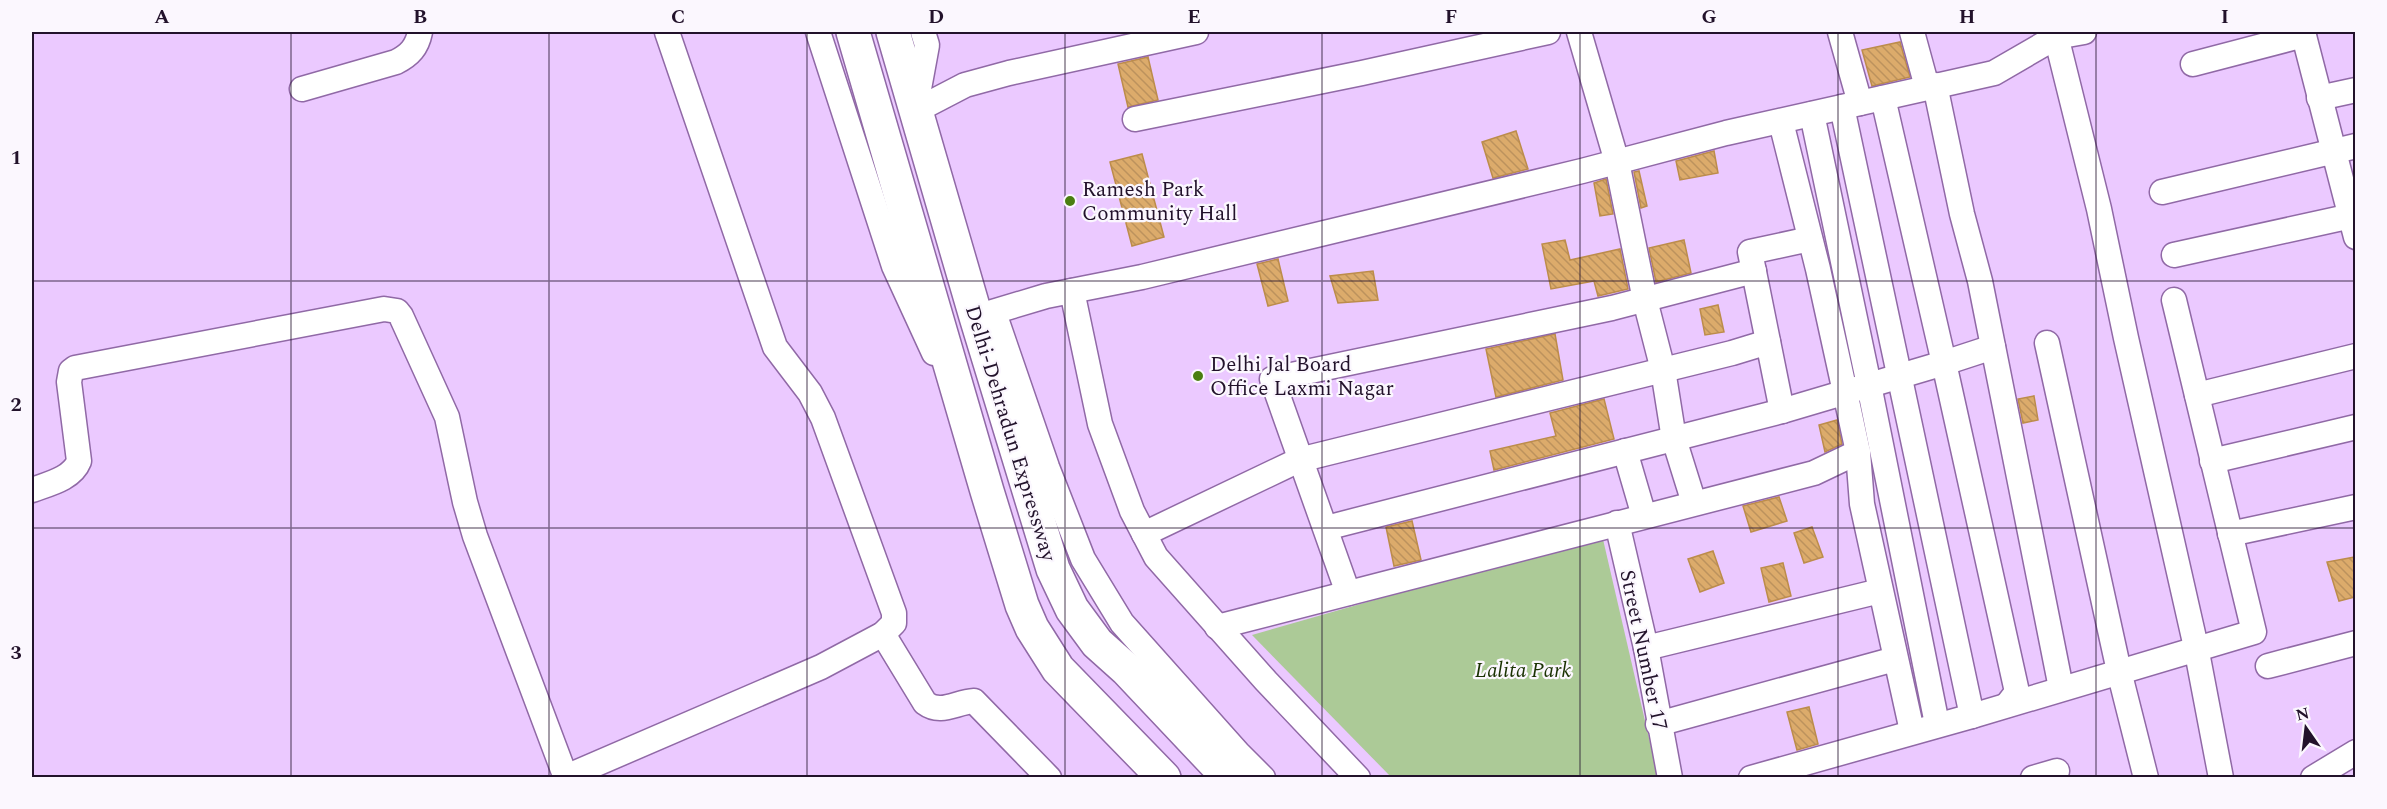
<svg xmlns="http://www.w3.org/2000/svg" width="2387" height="809" font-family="Spectral,serif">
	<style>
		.park { fill: #acca97 }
		.building { fill: url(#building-back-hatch); stroke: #bc8c4b; stroke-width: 1.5 }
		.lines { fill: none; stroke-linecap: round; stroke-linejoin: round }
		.minor-casing { stroke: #9069a6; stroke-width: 27 }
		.highway-casing { stroke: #9069a6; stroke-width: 36 }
		.minor { stroke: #fff; stroke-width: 24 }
		.highway { stroke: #fff; stroke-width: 33 }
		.grid { fill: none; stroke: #22122b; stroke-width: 1.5; stroke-opacity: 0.55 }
		.poi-dot { fill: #4a7e10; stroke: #fbf7fe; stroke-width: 2 }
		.labels { text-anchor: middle; stroke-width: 4.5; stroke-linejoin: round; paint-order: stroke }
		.poi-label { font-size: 21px; fill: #22122b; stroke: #fbf7fe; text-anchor: start }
		.street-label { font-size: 21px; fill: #22122b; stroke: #fbf7fe }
		.park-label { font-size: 21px; font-style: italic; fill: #1a3202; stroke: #fbf7fe }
		.neatline { fill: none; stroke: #22122b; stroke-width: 2 }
		.grid-label { font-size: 20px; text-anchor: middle; font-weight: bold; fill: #22122b }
	</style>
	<defs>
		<pattern id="building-back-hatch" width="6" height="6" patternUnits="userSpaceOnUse" patternTransform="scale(1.5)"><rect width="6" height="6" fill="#dcab6b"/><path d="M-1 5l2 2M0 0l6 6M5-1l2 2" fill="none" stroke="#bc925d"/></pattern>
	</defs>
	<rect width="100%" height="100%" fill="#ebc9ff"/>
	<path class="park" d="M1602 535 1658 777H1391L1252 635Z"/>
	<g class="building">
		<path d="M1900 42 1910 77 1872 86 1862 50Z"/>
		<path d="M1148 57 1158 100 1128 107 1118 64Z"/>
		<path d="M1516 131 1528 169 1493 178 1482 142Z"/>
		<path d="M1714 151 1718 173 1680 180 1676 161Z"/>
		<path d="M1142 154 1164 237 1132 246 1110 162Z"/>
		<path d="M1639 171 1647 206 1641 208 1634 172Z"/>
		<path d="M1606 179 1613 214 1600 216 1594 183Z"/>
		<path d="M1565 240 1570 260 1620 249 1628 289 1598 296 1594 281 1551 289 1542 244Z"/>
		<path d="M1684 240 1691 273 1656 282 1649 248Z"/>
		<path d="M1278 259 1288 301 1268 306 1257 264Z"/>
		<path d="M1373 271 1378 300 1338 303 1330 276Z"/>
		<path d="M1718 305 1724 332 1705 335 1700 309Z"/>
		<path d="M1555 334 1563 380 1496 397 1486 349Z"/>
		<path d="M2034 396 2038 420 2023 423 2018 399Z"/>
		<path d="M1604 399 1614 439 1494 470 1490 451 1556 436 1550 413Z"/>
		<path d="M1837 420 1842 444 1825 452 1819 425Z"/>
		<path d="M1779 497 1787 521 1751 532 1743 506Z"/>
		<path d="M1412 521 1421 560 1394 566 1386 527Z"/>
		<path d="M1812 527 1823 557 1804 563 1794 533Z"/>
		<path d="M1713 551 1724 583 1700 592 1688 559Z"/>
		<path d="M2355 557V597L2339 601 2327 562Z"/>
		<path d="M1783 563 1791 596 1769 602 1761 568Z"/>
		<path d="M1809 707 1818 744 1797 750 1787 712Z"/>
	</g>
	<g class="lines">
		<g class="minor-casing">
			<g id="minor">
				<path d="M818 32 894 266 934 353"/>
				<path d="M1579 32 1617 162 1645 300 1663 370 1674 439 1694 503"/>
				<path d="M1840 32 1860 103"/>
				<path d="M1912 32 1927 87"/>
				<path d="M2055 32 2099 209 2126 338 2196 647 2221 778"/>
				<path d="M2303 32 2356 237"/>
				<path d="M2193 64 2304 35"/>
				<path d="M1935 85 1962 214 1980 281 2061 688"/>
				<path d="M302 89 396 62C410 55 417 47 420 32"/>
				<path d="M1883 98 1944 363 1993 347"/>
				<path d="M2319 98 2356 90"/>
				<path d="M916 105 927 45 923 32"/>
				<path d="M1842 107 1972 716"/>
				<path d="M915 111 965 85 1009 73 1196 32"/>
				<path d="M1812 114 1869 385 1937 724"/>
				<path d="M1135 119 1362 73 1548 32"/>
				<path d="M1781 122 1818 269 1845 392 1858 452 1862 504 1912 731"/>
				<path d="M2162 192 2356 146"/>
				<path d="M2174 255 2356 215"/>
				<path d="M1072 291 1100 424 1132 511 1156 557 1266 681 1358 778"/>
				<path d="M994 313 1047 467 1083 559 1122 623 1238 753 1263 778"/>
				<path d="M976 317 1046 296 1142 277 1582 171 1726 133 1994 73 2056 37 2084 32"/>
				<path d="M2047 343 2119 671 2146 778"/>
				<path d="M2197 395 2356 356"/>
				<path d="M1782 411 1750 252 1810 239"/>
				<path d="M1625 451 1644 516"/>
				<path d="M2212 461 2356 427"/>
				<path d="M32 490C48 484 72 479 79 461L69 382 71 371 75 368 384 309 397 311 401 316 447 417 465 502 475 536 566 778"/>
				<path d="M1617 523 1646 648 1670 778"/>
				<path d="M1326 528 1782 411 1944 363 2017 692 2007 705"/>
				<path d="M1144 534 1299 460 1732 353 1768 342"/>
				<path d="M2230 534 2356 507"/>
				<path d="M1348 593 1272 379 1612 308 1754 271"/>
				<path d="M1217 627 1814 473 1858 452"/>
				<path d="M883 634 925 703C941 715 956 702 974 701L1049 778"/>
				<path d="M1646 648 1880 591"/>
				<path d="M2268 666 2356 643"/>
				<path d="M1658 724 1895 659"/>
				<path d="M566 777 821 667 883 634 894 623V613L823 418 810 393 775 347 667 32"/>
				<path d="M1751 778 1972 716 2254 632 2174 300"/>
				<path d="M2033 778 2057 771"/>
				<path d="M2313 778 2356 752"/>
			</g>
		</g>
		<g class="highway-casing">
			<g id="highway">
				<path d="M853 32 987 491 1022 605 1032 628 1058 669 1164 778"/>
				<path d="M893 32 976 317 1053 569 1072 609 1097 643 1126 669 1229 778"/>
			</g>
		</g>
		<use href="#minor" class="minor"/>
		<use href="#highway" class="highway"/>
	</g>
	<path class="grid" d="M291 32V778M549 32V778M807 32V778M1065 32V778M1322 32V778M1580 32V778M1838 32V778M2096 32V778M32 281H2356M32 528H2356"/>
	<g class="poi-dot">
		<circle cx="1070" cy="201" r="6"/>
		<circle cx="1198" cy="376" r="6"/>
	</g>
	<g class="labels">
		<g class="poi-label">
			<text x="1082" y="196">Ramesh Park<tspan x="1082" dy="24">Community Hall</tspan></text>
			<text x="1210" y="371">Delhi Jal Board<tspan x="1210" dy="24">Office Laxmi Nagar</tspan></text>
		</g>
		<g class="street-label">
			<text transform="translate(1011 433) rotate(73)" y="7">Delhi-Dehradun Expressway</text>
			<text transform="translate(1644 650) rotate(78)" y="7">Street Number 17</text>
		</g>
		<g class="park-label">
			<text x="1523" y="677">Lalita Park</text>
		</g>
	</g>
	<rect width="2387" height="809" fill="none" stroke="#fbf7fe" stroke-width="66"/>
	<g transform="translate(2306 728) rotate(346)" stroke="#fbf7fe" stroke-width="4.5" paint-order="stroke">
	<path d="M0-4.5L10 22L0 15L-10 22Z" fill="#22122b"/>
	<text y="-9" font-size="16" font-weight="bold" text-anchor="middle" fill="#22122b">N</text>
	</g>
	<rect x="33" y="33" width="2321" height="743" class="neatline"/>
	<g class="grid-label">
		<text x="162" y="23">A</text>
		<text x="420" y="23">B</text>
		<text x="678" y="23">C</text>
		<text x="936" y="23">D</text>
		<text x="1194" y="23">E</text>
		<text x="1451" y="23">F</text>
		<text x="1709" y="23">G</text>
		<text x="1967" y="23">H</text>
		<text x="2225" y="23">I</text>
		<text x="16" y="164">1</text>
		<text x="16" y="411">2</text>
		<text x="16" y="659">3</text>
	</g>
</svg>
